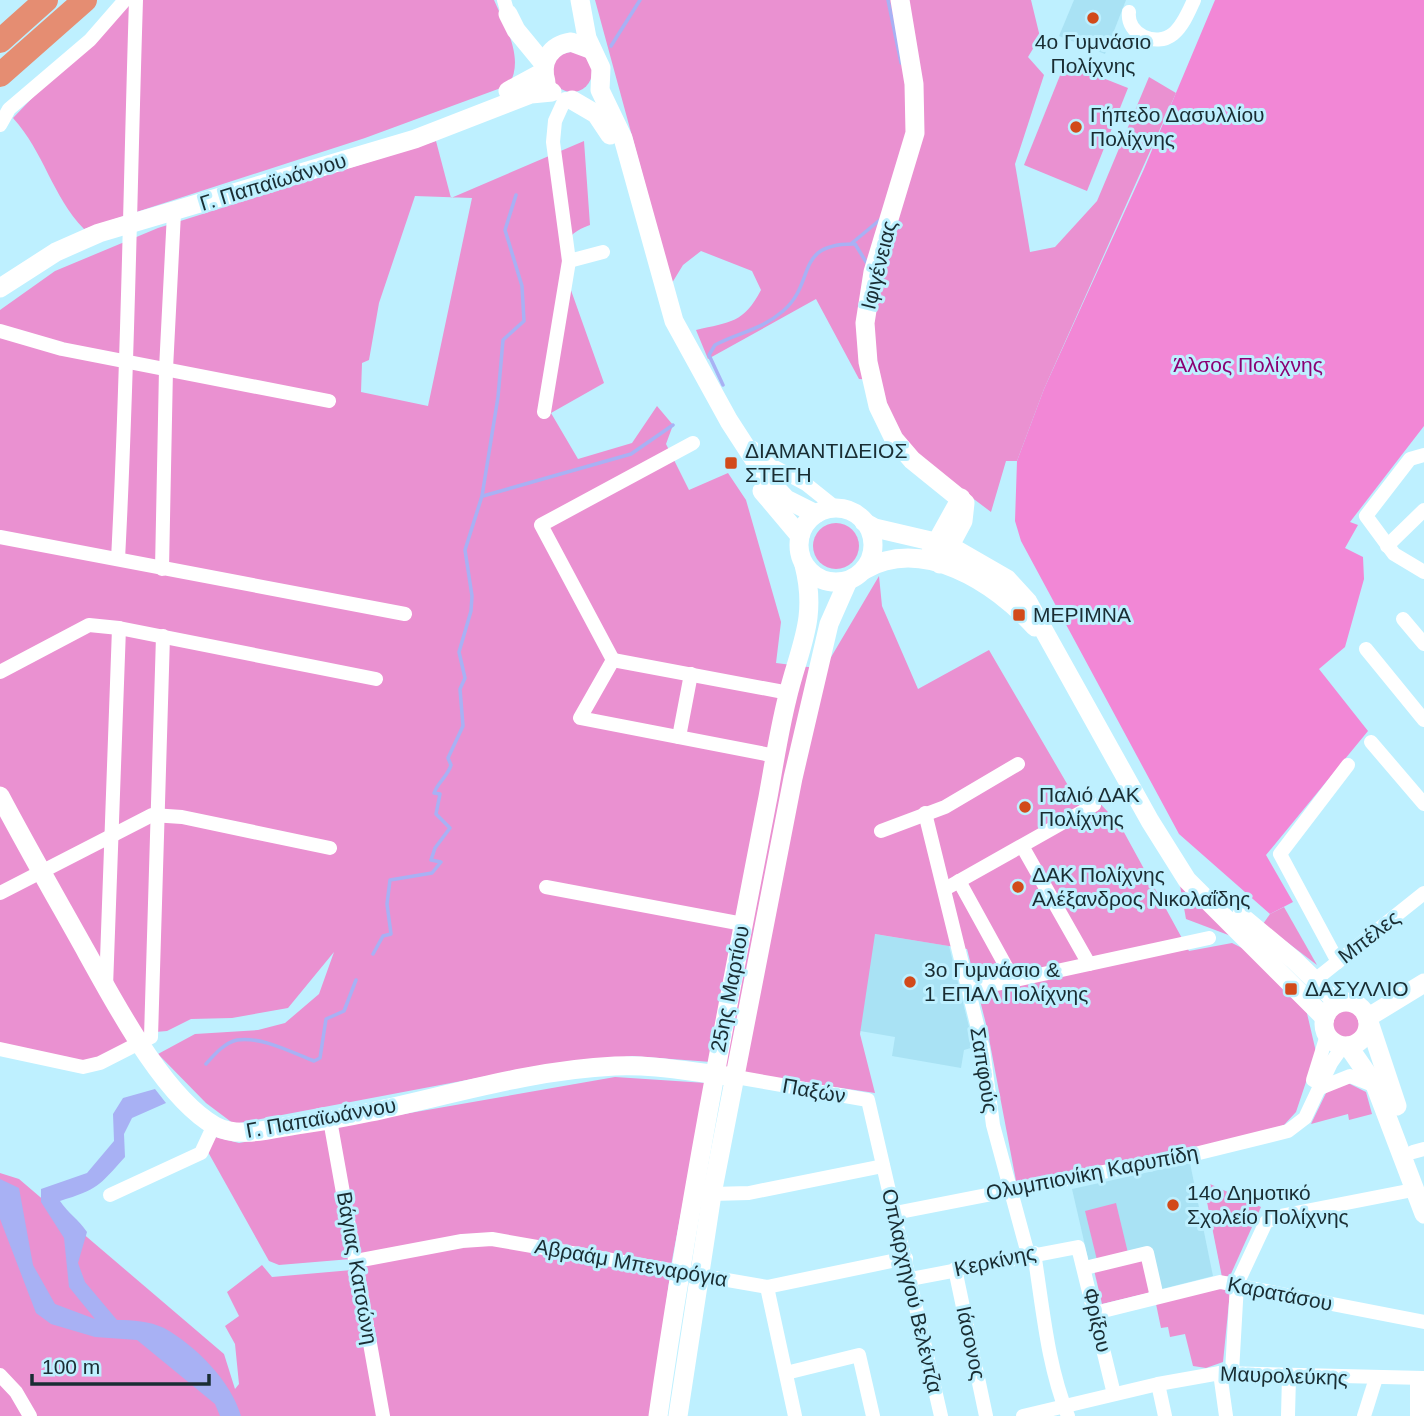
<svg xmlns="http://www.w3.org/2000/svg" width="1424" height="1416" font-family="Arial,sans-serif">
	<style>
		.built { fill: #a9e2f4 }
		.green { fill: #ea91d1; fill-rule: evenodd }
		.forest { fill: #f287d6 }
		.water { fill: #a8b1f4 }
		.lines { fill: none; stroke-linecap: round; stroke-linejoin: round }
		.stream { stroke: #a8b1f4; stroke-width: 3.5 }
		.street { stroke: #fff; stroke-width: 14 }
		.secondary { stroke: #fff; stroke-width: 19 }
		.highway { stroke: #e58d72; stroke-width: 24 }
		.poi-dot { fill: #d24a1a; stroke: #bef0ff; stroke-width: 2.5 }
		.labels { text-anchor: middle; stroke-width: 6; stroke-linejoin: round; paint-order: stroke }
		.poi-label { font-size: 21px; fill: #192d33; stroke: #bef0ff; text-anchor: start }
		.street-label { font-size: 21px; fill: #192d33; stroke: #bef0ff }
		.park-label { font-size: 21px; fill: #8b0073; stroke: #bef0ff }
	</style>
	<rect width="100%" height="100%" fill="#bef0ff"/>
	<g class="built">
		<path d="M1074 0H1126L1105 54 1059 36Z"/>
		<path d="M874 934 949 946 974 1047 964 1050 961 1068 892 1056 895 1037 860 1031Z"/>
		<path d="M1190 1163 1213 1276 1158 1290 1089 1263 1072 1189Z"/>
	</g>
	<g class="green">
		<path d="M126 0H494C505 26 525 58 509 85L365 138 84 229C52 196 44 152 13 118Z"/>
		<path d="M595 0H1031L1040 37 1028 57 1044 75 1015 164 1030 252 1055 247 1097 201 1149 77 1176 93 1044 389 1017 461H1006L991 512 926 463 897 431 878 380 859 379 816 299 708 359 696 330C730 322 744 323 761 290L752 271 701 251 683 265 672 283Z"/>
		<circle cx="572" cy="72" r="20"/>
		<path d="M1065 63 1128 88 1087 191 1024 165Z"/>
		<path d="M436 141 451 198 584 141 590 225C569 232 562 244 562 265L604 383 551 413 578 459 632 443 657 406 673 425 666 444 689 490 728 473 746 500 781 622 776 663 824 669 879 576 882 606 918 689 989 650 1080 806 1095 798 1120 825 1189 951 1232 943 1252 953 1306 1009 1316 1052 1296 1112 1284 1125 1254 1136 1017 1186 987 1028 967 949 875 934 860 1034 875 1093 742 1073 711 1062 632 1056 509 1072 234 1124 206 1103 158 1054 195 1034 258 1030 285 1023 319 994 334 952 288 1008 232 1018 191 1019 167 1031 143 1033 83 1067 0 1053V310L55 271 158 228ZM415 196 472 198 428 406 361 392 362 363 369 360 379 303Z"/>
		<circle cx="836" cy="546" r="23"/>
		<path d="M1179 880 1231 936 1186 919Z"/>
		<path d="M1284 907 1317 965 1263 924 1270 914Z"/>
		<circle cx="1346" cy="1024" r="17"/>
		<path d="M615 1077 706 1083 672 1260 651 1416H384L363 1258 279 1265 269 1261 208 1152 215 1137 239 1143Z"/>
		<path d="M1344 1081 1366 1092 1372 1114 1349 1120 1348 1114 1311 1124 1326 1093Z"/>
		<path d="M0 1173 19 1179 224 1354 235 1389 239 1384 235 1344 225 1326 239 1316 227 1292 262 1265 272 1277 352 1270 378 1416H0Z"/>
		<path d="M1210 1184 1261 1207 1230 1276 1222 1277 1204 1187Z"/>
		<path d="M1116 1203 1128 1253 1097 1260 1085 1211Z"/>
		<path d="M1145 1257 1152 1288 1148 1293 1102 1304 1094 1270Z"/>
		<path d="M1227 1286 1230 1292 1223 1362 1206 1368 1193 1366 1185 1334 1170 1337 1168 1327 1161 1328 1156 1304Z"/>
	</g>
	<path class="forest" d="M1215 0H1424V426L1350 522 1358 525 1345 548 1363 557 1364 579 1345 647 1319 669 1368 731 1266 855 1293 902 1270 914 1179 834 1021 541 1015 521 1017 461 1044 389 1144 169Z"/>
	<path class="water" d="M155 1089 166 1103 132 1118 124 1134 125 1157C98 1187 98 1189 60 1201 68 1213 79 1220 87 1232L78 1263 85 1282 117 1320C133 1320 149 1321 164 1328 196 1346 231 1381 241 1416H220L215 1404 137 1340 95 1337 51 1324 36 1313 0 1219V1179L19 1188 33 1265 55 1304 95 1319 69 1287 64 1238 41 1202V1189L87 1173 114 1141 113 1114 123 1098Z"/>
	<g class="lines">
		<g class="stream">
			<path d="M888 0 901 63"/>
			<path d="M611 46 640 0"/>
			<path d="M852 243 881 219"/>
			<path d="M723 385 709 355 715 345C739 332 760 331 783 311 817 282 793 243 855 244L868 265"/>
			<path d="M483 496 631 454 673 425"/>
			<path d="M373 954 383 936 391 934 387 904 390 880 432 873 441 862 431 860 435 848 450 828 436 814 440 794 434 793C438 782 448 776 451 765L448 758 463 726 460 689 465 678 459 652 471 611 472 596 465 550 482 496 498 397 503 340 524 321 522 286 505 230 516 195"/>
			<path d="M206 1064C214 1055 224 1043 237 1040 261 1036 293 1053 314 1061L320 1058 326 1019 344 1011 356 980"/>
		</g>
		<g class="street">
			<path d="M504 0 508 14"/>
			<path d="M1129 12C1126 34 1156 48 1173 34 1183 26 1189 11 1194 0"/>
			<path d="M0 125 9 109 90 40 125 0"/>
			<path d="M569 261 603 252"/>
			<path d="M0 331 62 349 329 401"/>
			<path d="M544 412 569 261 553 142 555 121 565 99"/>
			<path d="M753 448 769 464 806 484 836 508"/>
			<path d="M1424 455 1410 459 1366 516 1394 554 1424 572"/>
			<path d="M0 537 405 614"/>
			<path d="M1387 546 1424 510"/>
			<path d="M118 559C128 373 130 187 136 0"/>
			<path d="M162 569 166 369 174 213"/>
			<path d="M1403 619 1424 644"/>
			<path d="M1366 649 1424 720"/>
			<path d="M613 660 541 525 693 443"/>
			<path d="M613 660 580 718 776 756"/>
			<path d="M613 660 789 693"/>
			<path d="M0 672 89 625 119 628 376 679"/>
			<path d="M679 737 691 674"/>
			<path d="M1371 742 1424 804"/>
			<path d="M925 813 983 1049 993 1125 1028 1254"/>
			<path d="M881 831 945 807 1018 764"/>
			<path d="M1022 846 1089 964"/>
			<path d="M959 881 1014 981"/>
			<path d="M546 887 743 924"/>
			<path d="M945 889 1094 805"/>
			<path d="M0 893 152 815 182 817 330 848"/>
			<path d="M1338 962 1280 854 1348 765"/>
			<path d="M1315 980 1424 893"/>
			<path d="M106 987 119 628"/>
			<path d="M969 990 1209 938"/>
			<path d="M0 1049 83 1067 100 1063 151 1037 163 636"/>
			<path d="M736 1077 868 1100 941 1416"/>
			<path d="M1313 1080 1327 1035"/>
			<path d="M1320 1088 1350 1076 1373 1085"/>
			<path d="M330 1120 383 1416"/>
			<path d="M1413 1152 1424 1149"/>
			<path d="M712 1194 749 1193 883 1166"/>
			<path d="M110 1195 201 1153 214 1125"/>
			<path d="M895 1213 1195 1154 1288 1131 1305 1118 1331 1063 1343 1046"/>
			<path d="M1034 1253C1043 1308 1047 1364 1068 1416"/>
			<path d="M356 1261 462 1241 492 1239 767 1287 906 1258"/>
			<path d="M1085 1268 1147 1253 1157 1297"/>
			<path d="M955 1269 986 1416"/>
			<path d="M911 1279 1078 1247 1114 1394"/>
			<path d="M767 1287 795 1416"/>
			<path d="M1095 1313 1220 1282 1424 1322"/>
			<path d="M1232 1372 1237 1284 1266 1222 1280 1216 1413 1190"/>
			<path d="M786 1373 859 1355 873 1416"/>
			<path d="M1220 1373 1226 1416"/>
			<path d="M0 1375 16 1392 30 1416"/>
			<path d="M1417 1378V1416"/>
			<path d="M1158 1384 1165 1416"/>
			<path d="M1023 1416 1158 1384 1220 1373 1424 1378"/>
			<path d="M1288 1416 1289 1376"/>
			<path d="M1364 1416 1376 1378"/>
		</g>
		<g class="secondary">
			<path d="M580 0 587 38 601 68 600 90 623 138 674 321 729 421 764 475 786 499 816 514"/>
			<path d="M900 0 914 84 915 133 873 272 865 323 868 362 878 406 894 439 912 460 965 503 963 521 940 564"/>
			<path d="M508 14 516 30 544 64"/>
			<path d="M546 82C540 62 550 45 571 42L590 49"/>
			<path d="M508 91 543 72"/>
			<path d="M572 100 596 114 610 135"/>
			<path d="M0 288 56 252 99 233 415 139 531 94 552 92"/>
			<path d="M762 491 800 536"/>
			<circle cx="836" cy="545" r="37"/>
			<path d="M864 522 875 528 948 545 1007 579 1028 602 1150 821 1187 880 1325 1018"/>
			<path d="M931 552 961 498"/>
			<path d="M864 570C922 536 995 582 1035 627"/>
			<path d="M0 796C28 849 58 901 87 953 116 1005 164 1097 215 1126 240 1140 277 1127 303 1124 408 1110 509 1071 615 1066 656 1064 695 1073 736 1077"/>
			<path d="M1241 916 1294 960 1338 1003"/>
			<circle cx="1346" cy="1024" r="22"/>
			<path d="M1367 1018 1424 983"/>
			<path d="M1368 1019 1397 1106"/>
			<path d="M1348 1046 1375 1085 1424 1214"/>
			<path d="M658 1416C688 1208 728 1003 768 797 774 764 779 731 787 699 799 647 818 620 804 565"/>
			<path d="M678 1416 712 1194 793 778 829 624 848 581"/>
		</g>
		<g class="highway">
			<path d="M0 41 46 0"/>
			<path d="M0 75 85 0"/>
		</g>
	</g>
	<g class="poi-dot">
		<circle cx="1093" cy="18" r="7"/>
		<circle cx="1076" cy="127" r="7"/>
		<rect x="724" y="456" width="14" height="14" rx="3.5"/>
		<rect x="1012" y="608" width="14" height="14" rx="3.5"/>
		<circle cx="1025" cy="807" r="7"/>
		<circle cx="1018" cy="887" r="7"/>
		<circle cx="910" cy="982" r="7"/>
		<rect x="1284" y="982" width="14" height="14" rx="3.5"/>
		<circle cx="1173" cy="1205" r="7"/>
	</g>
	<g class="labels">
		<g class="poi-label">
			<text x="1093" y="49" text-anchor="middle">4ο Γυμνάσιο<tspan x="1093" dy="24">Πολίχνης</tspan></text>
			<text x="1090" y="122">Γήπεδο Δασυλλίου<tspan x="1090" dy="24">Πολίχνης</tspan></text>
			<text x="745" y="458">ΔΙΑΜΑΝΤΙΔΕΙΟΣ<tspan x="745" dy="24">ΣΤΕΓΗ</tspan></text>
			<text x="1033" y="622">ΜΕΡΙΜΝΑ</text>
			<text x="1039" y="802">Παλιό ΔΑΚ<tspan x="1039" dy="24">Πολίχνης</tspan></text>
			<text x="1032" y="882">ΔΑΚ Πολίχνης<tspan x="1032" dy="24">Αλέξανδρος Νικολαΐδης</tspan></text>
			<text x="924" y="977">3ο Γυμνάσιο &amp;<tspan x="924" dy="24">1 ΕΠΑΛ Πολίχνης</tspan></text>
			<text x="1305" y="996">ΔΑΣΥΛΛΙΟ</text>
			<text x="1187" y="1200">14ο Δημοτικό<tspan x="1187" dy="24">Σχολείο Πολίχνης</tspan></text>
		</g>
		<g class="street-label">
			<text transform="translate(273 182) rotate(-17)" y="7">Γ. Παπαϊωάννου</text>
			<text transform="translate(879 265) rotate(-76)" y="7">Ιφιγένειας</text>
			<text transform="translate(1369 937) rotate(-38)" y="7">Μπέλες</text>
			<text transform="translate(730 989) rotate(-79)" y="7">25ης Μαρτίου</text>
			<text transform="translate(984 1070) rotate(81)" y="7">Σαπφούς</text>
			<text transform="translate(814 1091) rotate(10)" y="7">Παξών</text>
			<text transform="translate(321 1118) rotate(-10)" y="7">Γ. Παπαϊωάννου</text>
			<text transform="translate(1092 1173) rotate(-11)" y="7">Ολυμπιονίκη Καρυπίδη</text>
			<text transform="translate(995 1261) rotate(-12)" y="7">Κερκίνης</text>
			<text transform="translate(631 1263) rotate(10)" y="7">Αβραάμ Μπεναρόγια</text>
			<text transform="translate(357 1268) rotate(80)" y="7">Βάγιας Κατσώνη</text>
			<text transform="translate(912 1291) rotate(77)" y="7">Οπλαρχηγού Βελέντζα</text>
			<text transform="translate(1280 1294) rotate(11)" y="7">Καρατάσου</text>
			<text transform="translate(1097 1320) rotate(77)" y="7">Φρίξου</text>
			<text transform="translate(971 1343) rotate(78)" y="7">Ιάσoνος</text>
			<text transform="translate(1284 1376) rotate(2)" y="7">Μαυρολεύκης</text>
		</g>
		<g class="park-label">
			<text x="1248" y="372">Άλσος Πολίχνης</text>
		</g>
	</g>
	<path d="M32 1374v10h177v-10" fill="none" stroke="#192d33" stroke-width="3.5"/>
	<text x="42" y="1374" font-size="21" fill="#192d33" stroke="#bef0ff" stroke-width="5" paint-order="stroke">100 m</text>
</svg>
